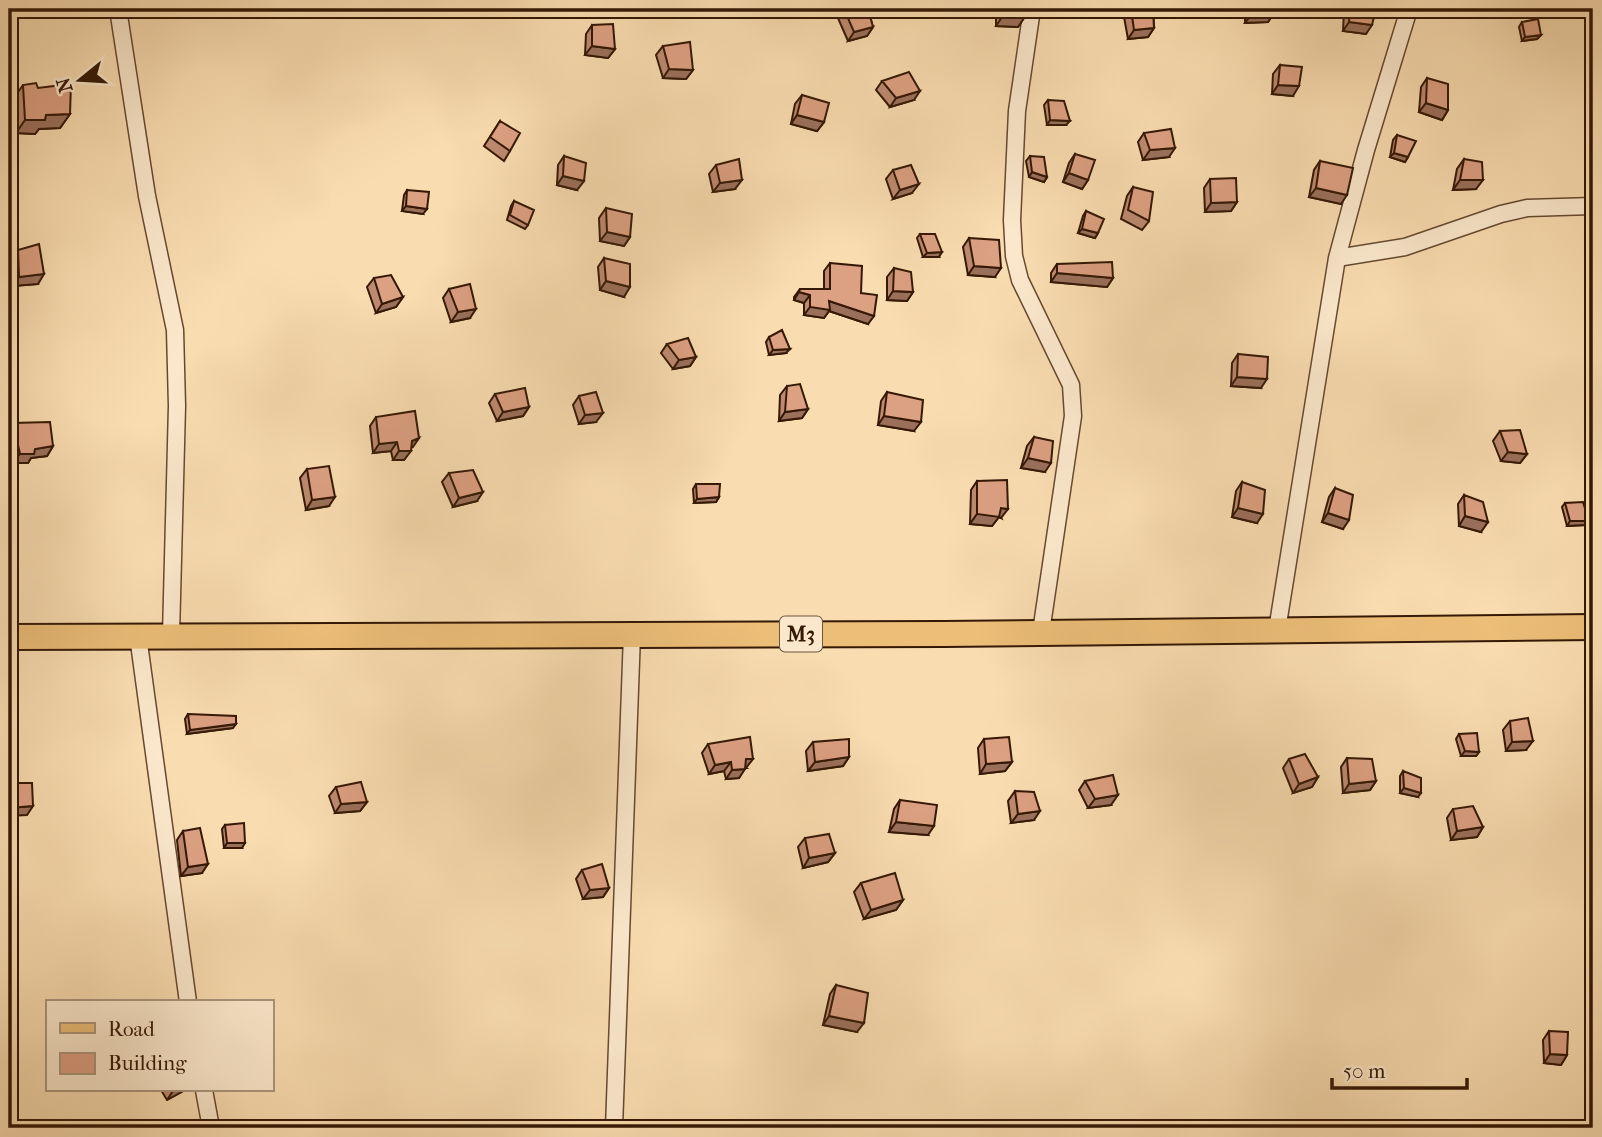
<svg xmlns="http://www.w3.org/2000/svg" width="1602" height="1137" viewBox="0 0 1602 1137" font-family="'IM FELL French Canon',serif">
<rect width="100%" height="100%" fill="#f9dcb0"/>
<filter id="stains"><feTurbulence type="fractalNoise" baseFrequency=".00286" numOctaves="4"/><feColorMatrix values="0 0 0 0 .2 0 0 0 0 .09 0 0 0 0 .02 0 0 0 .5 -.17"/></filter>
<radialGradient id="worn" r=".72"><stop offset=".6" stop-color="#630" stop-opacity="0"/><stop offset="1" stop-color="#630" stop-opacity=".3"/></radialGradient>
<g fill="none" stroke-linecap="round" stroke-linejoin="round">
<!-- street casing -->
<g stroke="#664930" stroke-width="19">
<path id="street" d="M118,9L147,196L175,330L177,406L171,635
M1032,9L1017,111L1012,220L1014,256L1020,280L1071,385L1073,416L1041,632
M1337,258L1405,247L1501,214L1527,208L1593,206
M1277,630L1337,258L1366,150L1409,9
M138,636L188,1002
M204,1090L211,1128
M614,1128L632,634"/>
</g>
<!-- primary casing -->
<g stroke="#351805" stroke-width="28">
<path id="primary" d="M9,637L943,634L1593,627"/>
</g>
<!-- street -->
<use href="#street" stroke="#fbe8cc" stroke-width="16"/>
<!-- primary -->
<use href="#primary" stroke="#ecbe78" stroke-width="24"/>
</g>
<!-- wall -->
<path fill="#bd8a70" stroke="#351805" stroke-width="2" d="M834,9H868L873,27L867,36L848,41Z
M996,9H1025L1024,18L1018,27L996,26Z
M1130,9H1153L1154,28L1148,37L1128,39L1124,17Z
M1245,9H1274V13L1268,22L1245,23Z
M1346,9H1376L1366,34L1343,31L1344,11Z
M1522,22L1541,35L1537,39L1522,41L1519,27Z
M592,25L615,49L608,58L585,55L586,34Z
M663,46L693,70L686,79L663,78L656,55Z
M1280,65L1293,96L1272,94L1273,74Z
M1427,78L1448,110L1442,120L1419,112L1421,87Z
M882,81L914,100L890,107L876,90Z
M23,85L38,88L70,114L60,128L39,129L35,134L16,133L13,99Z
M802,95L824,122L817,131L791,124L795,104Z
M1048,100L1066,125H1047L1044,105Z
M500,121L510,151L504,161L484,146Z
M1144,133L1169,157L1143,160L1138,142Z
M1397,135L1408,157L1405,162L1390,157L1393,140Z
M1075,154L1088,180L1082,189L1063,182L1069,163Z
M564,156L577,190L557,185L558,165Z
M1030,156L1047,177L1044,182L1029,177L1026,161Z
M1464,159L1476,189L1453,190L1457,169Z
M1320,161L1341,204L1309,197L1314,170Z
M716,165L735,189L713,192L709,174Z
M893,170L912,193L893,199L886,179Z
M1210,179L1237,202L1231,211L1205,212L1204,188Z
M1133,187L1149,221L1142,230L1121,219L1127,196Z
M407,190L423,214L402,211L404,195Z
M514,201L528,225L525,229L507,220L511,206Z
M606,208L630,237L624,246L600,241L599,218Z
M1086,211L1098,233L1095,238L1078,233L1083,216Z
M920,234L939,257H923L917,238Z
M969,238L995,277L968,275L963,247Z
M18,250L38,284L13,286L12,259Z
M604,258L624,297L600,290L598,267Z
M830,263L861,293L868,324L829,311L824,318L804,315V303L794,300V297L800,289H824V271Z
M1057,264L1113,278L1107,287L1051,282V273Z
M894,268L913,292L907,301L887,300V277Z
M374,278L403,297L396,307L376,313L367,287Z
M449,289L470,318L451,322L443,298Z
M769,337L786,353L769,355L766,342Z
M667,344L696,357L690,366L673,369L661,353Z
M1238,354L1261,388L1231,386L1232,363Z
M787,386L808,409L802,418L779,421L780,395Z
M887,392L914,431L878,425L881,401Z
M495,394L529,407L523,416L497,421L489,403Z
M579,396L596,422L579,424L573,405Z
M376,417L419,438L411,448L404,460H393L391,451L373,453L370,426Z
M13,423L53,446L47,456L31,458L28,463H13L9,442V429Z
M1500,431L1527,454L1520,463L1501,461L1493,441Z
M1034,437L1045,472L1021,468L1027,446Z
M307,469L329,506L306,510L300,478Z
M449,473L477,501L453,507L442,482Z
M977,481L1001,518L999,517L992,526L970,524L971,490Z
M1242,482L1257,523L1232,517L1236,491Z
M696,484L719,497L716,502L694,503L693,489Z
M1335,488L1343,529L1322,522L1329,497Z
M1464,495L1481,532L1459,526L1458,504Z
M1565,503L1585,525L1567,526L1562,507Z
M188,714L233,728L187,734L185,719Z
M1510,721L1526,750L1506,751L1503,730Z
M1459,734L1479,752L1476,756H1461L1456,739Z
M984,739L1012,762L1005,771L980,774L978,748Z
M813,742L849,757L843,766L808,771L806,751Z
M708,744L746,768H745L739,778L726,779L724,771L709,774L702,753Z
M1347,758L1376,781L1370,790L1343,793L1341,767Z
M1289,759L1318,777L1312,787L1293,793L1283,768Z
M1403,771L1418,797L1400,793V776Z
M1085,781L1111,805L1088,808L1079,790Z
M336,787L367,802L360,811L335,813L329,796Z
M1015,791L1034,820L1011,823L1008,801Z
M900,800L928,835L889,832L894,809Z
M1453,809L1483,827L1477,837L1451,840L1447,818Z
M225,825L242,848H224L222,829Z
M183,831L202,873L181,876L177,840Z
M805,838L835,853L828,862L803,868L798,847Z
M582,870L609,888L603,897L583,899L576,879Z
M861,883L903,900L896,910L864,919L854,892Z
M836,985L857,1032L823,1025L830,994Z
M1549,1031L1567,1055L1561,1065L1544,1063L1543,1040Z
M161,1090H185L167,1100Z"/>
<!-- shaded-wall -->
<path fill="#9a705b" stroke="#351805" stroke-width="2" d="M1274,13L1268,22L1245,23L1252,14Z
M1002,17L1024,18L1018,27L996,26Z
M1349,22L1372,25L1366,34L1343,31Z
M873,27L867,36L848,41L854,32Z
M1154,28L1148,37L1128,39L1134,30Z
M1541,35L1537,39L1522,41L1525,37Z
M592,46L615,49L608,58L585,55Z
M669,69L693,70L686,79L663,78Z
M1278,85L1299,86L1293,96L1272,94Z
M920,91L914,100L890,107L896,98Z
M1426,103L1448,110L1442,120L1419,112Z
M70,114L60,128L39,129L35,134L16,133L25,120L46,115Z
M797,115L824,122L817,131L791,124Z
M1050,120L1070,121L1066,125H1047Z
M1175,148L1169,157L1143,160L1150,150Z
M1394,153L1408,157L1405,162L1390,157Z
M1032,172L1047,177L1044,182L1029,177Z
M1069,173L1088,180L1082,189L1063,182Z
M563,176L584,181L577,190L557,185Z
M742,180L735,189L713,192L720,183Z
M1460,180H1483L1476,189L1453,190Z
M919,184L912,193L893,199L900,190Z
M1316,188L1347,195L1341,204L1309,197Z
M1237,202L1231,211L1205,212L1211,203Z
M406,206L427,209L423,214L402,211Z
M1082,229L1098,233L1095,238L1078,233Z
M607,232L630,237L624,246L600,241Z
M942,252L939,257H923L927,253Z
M974,266L1001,268L995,277L968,275Z
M1057,273L1113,278L1107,287L1051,282Z
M44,274L38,284L13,286L19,277Z
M606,281L630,287L624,297L600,290Z
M893,291L913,292L907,301L887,300Z
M799,292L810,295L804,303L794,300Z
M403,297L396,307L376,313L382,304Z
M829,301L874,316L868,324L829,311L824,318L804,315L810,307Z
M476,309L470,318L451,322L458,312Z
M790,349L786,353L769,355L773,350Z
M696,357L690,366L673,369L679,360Z
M1237,377L1267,379L1261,388L1231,386Z
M529,407L523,416L497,421L503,412Z
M808,409L802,418L779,421L785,412Z
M603,413L596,422L579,424L585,415Z
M884,416L921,422L914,431L878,425Z
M419,438L413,447L406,450L412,441Z
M397,442L391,451L373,453L379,444Z
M53,446L47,456L31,458L28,463H13L20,454L35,449Z
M399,451H411L404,460H393Z
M1508,452L1527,454L1520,463L1501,461Z
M1028,458L1051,463L1045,472L1021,468Z
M483,492L477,501L453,507L459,498Z
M335,497L329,506L306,510L312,500Z
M719,497L716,502L694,503L697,499Z
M1001,508L1008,509L1001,518L999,517L992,526L970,524L977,514Z
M1238,508L1263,514L1257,523L1232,517Z
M1328,513L1349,520L1343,529L1322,522Z
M1465,516L1488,522L1481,532L1459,526Z
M1570,521H1589L1585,525L1567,526Z
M236,724L233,728L187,734L190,730Z
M1533,741L1526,750L1506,751L1512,742Z
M1465,751L1479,752L1476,756H1461Z
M849,757L843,766L808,771L815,762Z
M746,759H753L746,768H740Z
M731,762L724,771L709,774L715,765Z
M1012,762L1005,771L980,774L986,764Z
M745,769L739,778L726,779L732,770Z
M1318,777L1312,787L1293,793L1299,784Z
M1376,781L1370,790L1343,793L1349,784Z
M1404,788L1421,793L1418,797L1400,793Z
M1118,795L1111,805L1088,808L1095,799Z
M367,802L360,811L335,813L341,804Z
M33,806L27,815L9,816V808Z
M1040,811L1034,820L1011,823L1018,814Z
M896,822L934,826L928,835L889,832Z
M1483,827L1477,837L1451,840L1457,831Z
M227,843H245L242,848H224Z
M835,853L828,862L803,868L809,858Z
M208,864L202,873L181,876L188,867Z
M609,888L603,897L583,899L590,890Z
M903,900L896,910L864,919L871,910Z
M829,1016L864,1023L857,1032L823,1025Z
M1550,1054L1567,1055L1561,1065L1544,1063Z
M175,1090H185L167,1100L173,1091Z"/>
<!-- building -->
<path fill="#dca082" stroke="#351805" stroke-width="2" d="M844,9H868L873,27L854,32Z
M1002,9H1025L1024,18L1002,17Z
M1131,9H1153L1154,28L1134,30Z
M1252,9H1274V13L1252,14Z
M1350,9H1376L1372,25L1349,22Z
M1538,19L1541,35L1525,37L1522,22Z
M613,24L615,49L592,46V25Z
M690,42L693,70L669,69L663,46Z
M1280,65L1302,67L1299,86L1278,85Z
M9,69L13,79L9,80Z
M909,72L920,91L896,98L882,81Z
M1427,78L1448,84V110L1426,103Z
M36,83L38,88L71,84L70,114L46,115L45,120H25L23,85Z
M802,95L829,103L824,122L797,115Z
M1048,100L1064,101L1070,121L1050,120Z
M500,121L520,133L510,151L490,137Z
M1171,129L1175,148L1150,150L1144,133Z
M1397,135L1416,141L1408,157L1394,153Z
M1075,154L1095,160L1088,180L1069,173Z
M564,156L586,163L584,181L563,176Z
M1030,156L1044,157L1047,177L1032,172Z
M739,159L742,180L720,183L716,165Z
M1464,159L1482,162L1483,180H1460Z
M1320,161L1353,168L1347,195L1316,188Z
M911,165L919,184L900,190L893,170Z
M1236,178L1237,202L1211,203L1210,179Z
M1133,187L1153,192L1149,221L1128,210Z
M407,190L429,192L427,209L406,206Z
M514,201L534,210L528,225L510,215Z
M606,208L632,214L630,237L607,232Z
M1086,211L1104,219L1098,233L1082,229Z
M920,234H935L942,252L927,253Z
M969,238L999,240L1001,268L974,266Z
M39,244L44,274L19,277L18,250Z
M604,258L630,264V287L606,281Z
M1112,262L1113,278L1057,273V264Z
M830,263L862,266L861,293L877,295L874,316L829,301L830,310L810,307V295L799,292L800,289H830Z
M894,268L911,272L913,292L893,291Z
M391,275L403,297L382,304L374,278Z
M470,284L476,309L458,312L449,289Z
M782,330L790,349L773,350L769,337Z
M688,338L696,357L679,360L667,344Z
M1238,354L1268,357L1267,379L1237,377Z
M800,384L808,409L785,412L787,386Z
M525,388L529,407L503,412L495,394Z
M596,392L603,413L585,415L579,396Z
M887,392L923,400L921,422L884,416Z
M415,411L419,438L412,441L411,451H399L397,442L379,444L376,417Z
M50,422L53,446L35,449L34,454H20L13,423Z
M1520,430L1527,454L1508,452L1500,431Z
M1034,437L1053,441L1051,463L1028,458Z
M329,466L335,497L312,500L307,469Z
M473,470L483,492L459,498L449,473Z
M1007,480L1008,509L1001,508L999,517L977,514V481Z
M1242,482L1265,490L1263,514L1238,508Z
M696,484H720L719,497L697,499Z
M1335,488L1353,495L1349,520L1328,513Z
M1464,495L1483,502L1488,522L1465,516Z
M1583,502L1589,521H1570L1565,503Z
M188,714L236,716V724L190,730Z
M1528,718L1533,741L1512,742L1510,721Z
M1477,733L1479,752L1465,751L1459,734Z
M750,737L753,759H746L745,769L732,770L731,762L715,765L708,744Z
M1009,737L1012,762L986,764L984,739Z
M849,739V757L815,762L813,742Z
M1305,754L1318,777L1299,784L1289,759Z
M1347,758L1372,759L1376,781L1349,784Z
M1403,771L1421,778V793L1404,788Z
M1113,775L1118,795L1095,799L1085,781Z
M361,782L367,802L341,804L336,787Z
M9,783H32L33,806L9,808Z
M1015,791L1034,792L1040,811L1018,814Z
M900,800L937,805L934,826L896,822Z
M1473,806L1483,827L1457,831L1453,809Z
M244,823L245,843H227L225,825Z
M200,828L208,864L188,867L183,831Z
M829,834L835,853L809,858L805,838Z
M602,864L609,888L590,890L582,870Z
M895,873L903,900L871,910L861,883Z
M836,985L868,993L864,1023L829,1016Z
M1549,1031L1568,1032L1567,1055L1550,1054Z"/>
<g text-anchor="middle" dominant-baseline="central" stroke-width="5" stroke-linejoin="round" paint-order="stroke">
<!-- shield labels -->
<rect fill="#fbe8cc" stroke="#705641" stroke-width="2" x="780" y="616.5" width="42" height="35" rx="5"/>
<g font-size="21" font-weight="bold" fill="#351805">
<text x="801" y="634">M3</text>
</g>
</g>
<!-- margin -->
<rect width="1602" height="1137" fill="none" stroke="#f9dcb0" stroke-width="35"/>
<rect x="10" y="10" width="1581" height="1116" fill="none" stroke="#351805" stroke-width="3.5"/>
<rect x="18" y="18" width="1567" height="1102" fill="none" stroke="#351805" stroke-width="2"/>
<!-- legend -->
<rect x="46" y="1000" width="228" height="91" fill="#fbe8cc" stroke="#ac957c" stroke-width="2"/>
<rect x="60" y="1023" width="35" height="10" fill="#ecbe78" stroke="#ac957c" stroke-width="2"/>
<text x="108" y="1036" font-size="21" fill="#351805">Road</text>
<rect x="60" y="1053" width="35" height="21" fill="#dca082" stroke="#ac957c" stroke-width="2"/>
<text x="108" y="1070" font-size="21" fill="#351805">Building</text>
<!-- north arrow -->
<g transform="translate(80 80) rotate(252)" stroke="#fbe8cc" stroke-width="5" paint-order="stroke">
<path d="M0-5L12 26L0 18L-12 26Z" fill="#351805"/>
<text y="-10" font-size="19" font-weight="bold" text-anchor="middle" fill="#351805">N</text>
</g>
<!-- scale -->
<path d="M1332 1078v10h135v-10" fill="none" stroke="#351805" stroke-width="3.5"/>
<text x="1343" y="1078" font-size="21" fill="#351805" stroke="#fbe8cc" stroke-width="5" paint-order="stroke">50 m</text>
<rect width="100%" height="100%" filter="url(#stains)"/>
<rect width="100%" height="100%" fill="url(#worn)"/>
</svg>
